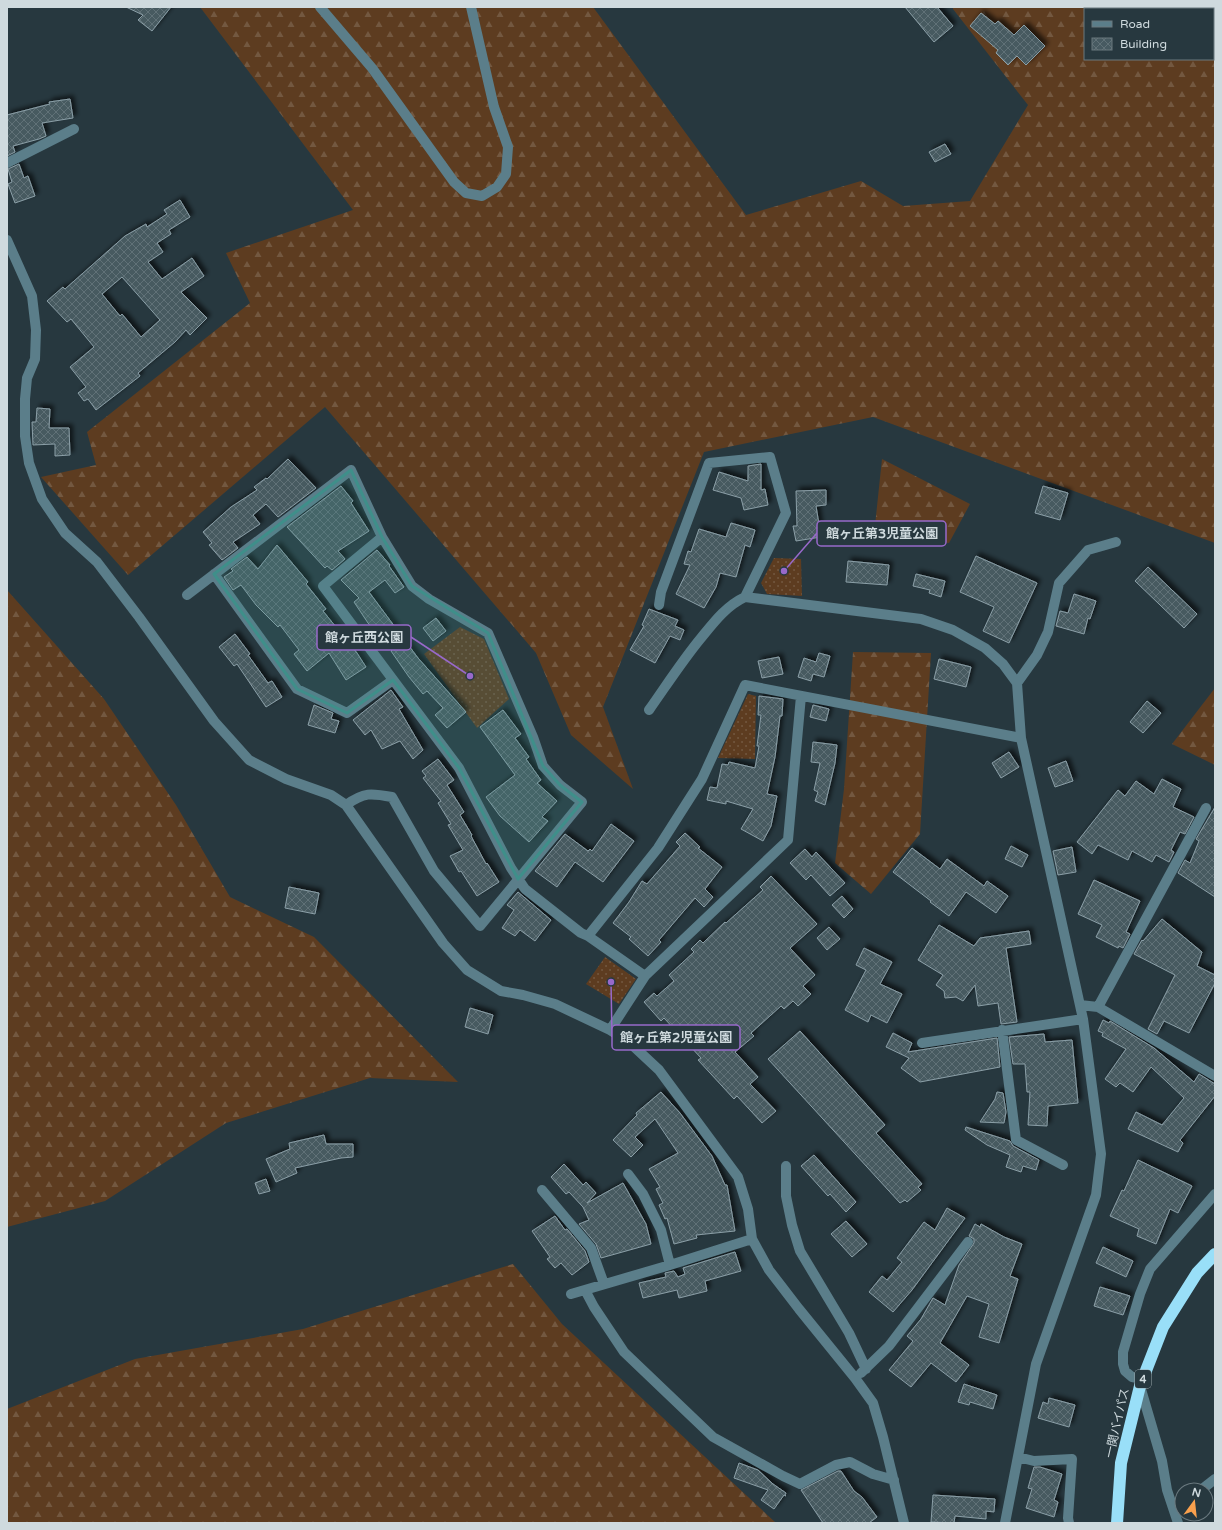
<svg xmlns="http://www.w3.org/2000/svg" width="1222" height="1530" viewBox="0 0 1222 1530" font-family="'Varela Round','Noto Sans JP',sans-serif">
<defs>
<pattern id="grass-dots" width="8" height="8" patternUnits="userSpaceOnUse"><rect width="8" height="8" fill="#5d3c20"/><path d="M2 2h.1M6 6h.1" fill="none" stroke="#735840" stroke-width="1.8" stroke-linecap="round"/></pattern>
<pattern id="forest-firs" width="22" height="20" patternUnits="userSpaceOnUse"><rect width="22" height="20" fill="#5d3c20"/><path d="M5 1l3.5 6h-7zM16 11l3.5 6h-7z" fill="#735840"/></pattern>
<pattern id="building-cross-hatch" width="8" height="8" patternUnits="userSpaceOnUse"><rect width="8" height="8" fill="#475a61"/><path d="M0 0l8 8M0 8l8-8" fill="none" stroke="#607177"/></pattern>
<filter id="shadow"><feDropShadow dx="3.5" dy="-3.5" stdDeviation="2" flood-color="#0009"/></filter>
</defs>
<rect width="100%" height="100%" fill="#27383f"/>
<!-- grass -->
<path fill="url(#grass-dots)" d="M774,558L801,559L802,596L767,594L761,583Z
M460,627L484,639L509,699L477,728L424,654Z
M748,694L756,696L755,759L718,758Z
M605,957L636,979L619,1004L586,984Z"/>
<!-- forest -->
<path fill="url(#forest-firs)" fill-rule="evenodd" d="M200,7H593L746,215L861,181L903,206L970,201L1028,105L953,9V7H1215V543L873,417L704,452L603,707L633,789L571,735L536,653L325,407L128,575L41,477L96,465L87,432L250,303L226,253L353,210ZM1085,9H1213V59H1085Z
M882,459L970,504L949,543L874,535Z
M7,590L104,699L176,805L230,897L314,937L458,1082L370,1078L226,1123L105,1201L7,1227Z
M853,652L931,653L920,834L871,894L835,863L844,789Z
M1215,688V765L1172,744Z
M513,1264L562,1324L776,1523H7V1409L135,1359L303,1329Z"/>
<!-- building -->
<path fill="url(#building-cross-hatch)" stroke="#8b9fa7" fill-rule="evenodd" filter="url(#shadow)" d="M126,7H171L152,31L138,20L143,15Z
M905,7H937L953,26L934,42Z
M981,13L995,24L998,21L1014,35L1024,25L1045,46L1026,65L1017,56L1008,65L996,53L998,50L970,26Z
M70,99L73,118L42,123L46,136L39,139L13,146L15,152L7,156V115L50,104L49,102Z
M945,144L951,154L935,162L929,152Z
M19,164L24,178L28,176L35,196L15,203L8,184L12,182L8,169Z
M180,200L190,217L169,230L171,234L157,243L163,252L148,262L162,279L192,258L204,276L181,292L207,318L190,335L186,330L175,342L138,373L140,376L96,410L88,399L84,401L78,393L86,387L70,367L94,347L71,319L67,322L47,301L63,287L65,289L125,236L146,224L147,227L167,214L164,210ZM122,277L160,320L141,337L122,314L120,316L102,294Z
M37,408L50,409L49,428H69L70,455L55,456V444L33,445L32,422H36Z
M288,459L316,488L278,517L266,504L253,515L260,524L233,542L238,548L222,560L209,545L212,543L203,532L231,507L257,490L254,487L266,478L267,479Z
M761,464V490L765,489L768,505L744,510L741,498L713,490L719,472L748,481V466Z
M341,486L353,501L351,503L369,531L338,551L345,559L332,570L327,566L325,568L287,527Z
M1043,486L1068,493L1060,520L1035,513Z
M826,490V505L816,506L821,537L796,541L793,526H797L796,491Z
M731,523L755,530L750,547L745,545L736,577L720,573L716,587L704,608L676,594L690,565L684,564L688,551L691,552L699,529L726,537Z
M277,545L308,582L306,584L326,609L323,611L357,653L366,667L346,680L329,653L307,671L294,654L299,650L280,625L278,627L256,605L241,585L233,590L224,577L233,571L231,569L247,557L258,569Z
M377,550L390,565L389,566L404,587L395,593L385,580L369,592L418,658L466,712L447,728L435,715L443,708L427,691L423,694L409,677L391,651L392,650L368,623L354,602L359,598L341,580Z
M976,556L1037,583L1009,643L983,631L994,607L960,592Z
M848,561L889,565L887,585L846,582Z
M1148,567L1197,614L1184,628L1135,581Z
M916,574L945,581L941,597L929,593L930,590L913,586Z
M1074,594L1096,601L1090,619L1088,618L1084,634L1056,626L1060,611L1068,613Z
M649,609L678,620L675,626L684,630L680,640L670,636L655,663L630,650L644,626L642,625Z
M436,618L446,631L433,641L423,628Z
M235,634L250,654L248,655L268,683L272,681L282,697L266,707L237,664L234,666L219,647Z
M819,653L830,656L824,677L813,674L811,681L798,677L804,658L816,662Z
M779,657L783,674L762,678L758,661Z
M939,659L971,667L966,687L934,679Z
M391,690L403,707L399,709L423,750L413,759L400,741L382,749L371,730L365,735L353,720Z
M759,696L783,699L782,716H780L775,757L767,794L777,796L771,826L763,841L741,829L753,809L726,801V804L707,800L710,787L717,788L722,764L728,765L729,762L755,768L759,746H757L761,715H758Z
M1147,701L1161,713L1143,733L1130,722Z
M314,705L333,713L331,719L339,721L335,733L308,725Z
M813,705L829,709L826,721L810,717Z
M503,710L521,734L515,738L529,757L526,759L541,780L537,783L557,801L542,817L548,821L529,842L500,816L486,797L515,775L480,727Z
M813,742L837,745L835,763L825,805L815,801L818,792L814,790L820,763L811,762Z
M1009,752L1019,767L1001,778L992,763Z
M438,759L454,780L447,785L464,812L460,815L472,835L471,836L486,864L487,863L499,882L477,896L461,871L459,872L450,856L463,850L448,825L451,824L438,803L441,801L423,778L426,776L422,771Z
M1066,761L1073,781L1055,787L1048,768Z
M1162,779L1181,789L1173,807L1194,817L1185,834L1180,832L1171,850L1174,852L1169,862L1156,855L1152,862L1132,851L1128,860L1098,845L1092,854L1077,842L1118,790L1125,796L1136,781L1154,794Z
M1215,807V897L1178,873L1185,860L1190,863L1199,841L1196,839Z
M611,824L634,841L603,882L575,862L557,887L535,871L565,834L588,851L590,849L592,851Z
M685,833L700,847L698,848L722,867L705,889L713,897L704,907L695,898L659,940L661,942L648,956L629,939L631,937L613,923L629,902L642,881L647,884L680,846L676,842Z
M1011,846L1028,855L1022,867L1005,859Z
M1072,847L1076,872L1058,875L1053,851Z
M912,848L940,869L947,859L984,886L987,881L1008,896L996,913L966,892L949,916L930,902L931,901L893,872Z
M805,849L812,857L816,852L845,883L830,896L811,875L806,880L790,863Z
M771,876L817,924L790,948L815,975L803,986L811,994L798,1006L793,1001L784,1009L781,1006L751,1033L754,1036L735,1052L758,1077L750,1084L776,1111L762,1123L737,1096L734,1099L698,1060L701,1058L664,1018L661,1021L644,1002L654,993L657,996L674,981L669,975L694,952L691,949L700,940L703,943L725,922L726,923L763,890L760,887Z
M1094,880L1140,901L1126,932L1130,934L1123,948L1119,946L1118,948L1096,937L1102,925L1078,914Z
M289,887L319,893L315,914L285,908Z
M518,892L551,920L535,941L520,930L515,936L502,928L514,910L507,905Z
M842,896L853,909L844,918L832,905Z
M1162,919L1202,952L1197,966L1215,975V983L1189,1033L1164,1021L1157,1034L1148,1029L1175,975L1134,954L1142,940L1143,941Z
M939,925L974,946L980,938L1029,931L1031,944L1006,948L1017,1022L1001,1024L998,1003L978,1006L975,985L963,1001L956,997L945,998L944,991L936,985L943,975L918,960Z
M829,927L840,939L827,950L817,938Z
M864,948L892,962L880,984L902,994L887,1023L871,1015L868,1022L845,1010L866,970L856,965Z
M470,1008L493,1015L488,1034L465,1027Z
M1103,1020L1109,1023L1110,1021L1154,1048L1194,1082L1199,1074L1215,1084V1096L1180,1140L1183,1143L1178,1152L1128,1129L1136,1112L1162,1125L1184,1098L1151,1067L1133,1092L1120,1083L1116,1087L1105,1079L1126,1049L1102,1036L1103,1033L1098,1031Z
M800,1031L885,1125L876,1133L922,1184L918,1187L921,1190L907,1202L905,1200L900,1203L768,1059Z
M893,1033L912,1043L908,1052L997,1038L1000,1067L920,1082L901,1068L909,1058L886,1047Z
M1044,1034L1045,1042L1072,1040L1078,1103L1048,1106L1047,1126L1028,1125L1030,1092H1027L1025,1064H1013L1009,1037Z
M661,1092L680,1113L712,1156L725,1185H727L735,1231L696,1235L697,1238L674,1244L667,1218L665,1219L659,1205L663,1203L656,1189L660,1187L649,1169L678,1153L655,1119L635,1137L643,1145L631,1157L613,1140L637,1115L636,1113Z
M997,1092L1003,1093L1006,1112L1004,1123L980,1122L995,1099Z
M966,1127L1010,1141L1013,1146L1039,1160L1036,1170L1023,1166L1021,1172L1006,1167L1010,1155L987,1145L965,1130Z
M324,1135L326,1144H353V1157L341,1158L295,1168L297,1173L276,1182L266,1159L290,1149L289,1143Z
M814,1155L856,1202L846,1212L830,1194L828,1196L801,1166Z
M1138,1160L1192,1186L1178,1213L1170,1209L1156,1244L1137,1236L1139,1229L1110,1216L1122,1190L1124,1191Z
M564,1164L583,1185L586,1182L596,1193L587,1203L623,1183L646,1224L651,1244L601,1258L596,1244L579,1224L589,1220L583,1207L569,1192L566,1194L551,1177Z
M266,1179L270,1191L259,1194L255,1183Z
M947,1208L965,1218L912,1290L893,1312L869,1292L882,1276L887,1280L902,1262L897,1258L924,1222L935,1230Z
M555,1216L565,1230L567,1229L585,1251L589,1262L572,1275L561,1263L555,1268L547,1259L550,1257L532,1231Z
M846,1221L867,1244L852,1257L831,1234Z
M975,1224L980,1227L981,1224L1004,1237L1022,1244L1010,1276L1018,1279L999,1343L979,1337L989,1304L967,1296L940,1343L969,1365L956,1382L931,1363L911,1387L889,1370L913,1341L907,1336L921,1319L933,1298L945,1305L959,1265L974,1243V1239L969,1236Z
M1103,1247L1133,1261L1126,1277L1096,1263Z
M735,1252L741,1271L705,1281L707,1291L679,1298L677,1290L643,1298L639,1283L666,1277L665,1273L674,1271L678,1277L685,1274L683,1268Z
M1100,1287L1130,1296L1123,1315L1094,1306Z
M964,1384L997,1395L993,1409L970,1402L969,1405L958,1402Z
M1049,1398L1075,1405L1069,1427L1038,1418L1043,1402L1048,1404Z
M739,1463L758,1470L773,1484L786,1493L785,1495L786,1496L784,1495L774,1509L761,1500L768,1490L734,1478Z
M1034,1467H1040L1062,1474L1054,1500L1058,1502L1054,1517L1026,1508L1032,1489L1028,1488Z
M838,1471H841L854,1491L862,1497L877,1517L869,1523H823L801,1490Z
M933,1495L995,1499L994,1512L986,1511V1519L955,1516L954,1523L931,1522Z"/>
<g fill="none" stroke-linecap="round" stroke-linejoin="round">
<!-- minor -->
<path stroke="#5b7e8a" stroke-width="10" d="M320,7L372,68L454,182L466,193L482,196L497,187L506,174L508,147L494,107L471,7
M7,163L74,129
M7,240L32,296L36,330L35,359L27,378L25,399V436L29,463L42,499L65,533L97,562L139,617L214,721L249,760L286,779L331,795L346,805L443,943L467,970L501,991L523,995L555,1004L610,1030L629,1042L659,1070L738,1177L748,1209L752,1239L769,1270L799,1309L855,1378L873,1403L883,1437L904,1523
M382,537L323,586L459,768L511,868L525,889L581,933L588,936L645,976
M214,574L297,689L347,713L393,680
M187,595L351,470L382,537L412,586L429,599L488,633L533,737L543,766L560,785L582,802L480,926L434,871L392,797C371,793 364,792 346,805
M659,605L661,592L709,463L770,457L786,513L745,597
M1017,683L1037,655L1048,632L1059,583L1088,550L1116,542
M649,710C666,686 682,661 701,638C714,622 726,606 745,597L921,619L953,630L985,648L1003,664L1017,683L1021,738L1083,1019L1101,1154L1096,1195L1036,1364L1005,1523
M588,936L658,848L702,779L745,685L1021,738
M1080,1005L1098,1007L1215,1076
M1098,1007L1206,808
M610,1030L645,976L788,840L801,696
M1002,1030L1016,1140L1063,1165
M922,1043L1083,1019
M786,1166V1196L792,1225L800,1251L849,1333L866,1369
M628,1174L643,1194L661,1230L670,1265
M542,1190L591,1248L604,1284
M585,1290L594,1307L624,1352L713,1437L783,1476L800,1484L836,1465L850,1462L873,1474L894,1480
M571,1294L670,1265L752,1239
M861,1373L889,1346L968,1242
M1143,1379L1132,1377L1125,1371L1123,1364V1352L1140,1294L1150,1269L1215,1194
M1140,1386L1162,1461L1167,1490L1178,1523
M1018,1457L1034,1461L1072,1459L1068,1518L1069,1523
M1201,1490L1215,1479"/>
<!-- highway -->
<path stroke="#99dff8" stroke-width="12" d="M1117,1523L1121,1463L1140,1386L1163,1327L1197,1273L1215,1254"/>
</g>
<!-- marked area -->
<path fill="#3f8f8a" fill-opacity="0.2" stroke="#3f8f8a" stroke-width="3" stroke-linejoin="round" d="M351,470L382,537L412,586L488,633L543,766L560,785L582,802L518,879L459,768L393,680L347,713L297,689L214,574Z"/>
<g text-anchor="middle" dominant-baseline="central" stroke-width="3" stroke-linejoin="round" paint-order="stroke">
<!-- shield labels -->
<rect fill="#27383f" stroke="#9da9ae" stroke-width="1" x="1135" y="1370" width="16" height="18" rx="3"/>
<g font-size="11" font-weight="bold" fill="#cfdade">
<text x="1143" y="1379">4</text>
</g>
<!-- street labels -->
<g font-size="12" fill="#cfdade" stroke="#27383f">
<text transform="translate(1117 1423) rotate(-77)">一関バイパス</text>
</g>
</g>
<!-- callouts -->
<path fill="none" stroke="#9869ca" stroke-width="1.5" d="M784 571L817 533M470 676L411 637M611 982L612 1037"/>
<g fill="#9869ca" stroke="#27383f" stroke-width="1.5">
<circle cx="784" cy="571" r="4"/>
<circle cx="470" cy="676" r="4"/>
<circle cx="611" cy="982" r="4"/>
</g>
<g fill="#27383f" stroke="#9869ca" stroke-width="1.5">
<rect x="817" y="521" width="129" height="25" rx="4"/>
<rect x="317" y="625" width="94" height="25" rx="4"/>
<rect x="612" y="1025" width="128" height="25" rx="4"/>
</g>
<g font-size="13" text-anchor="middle" font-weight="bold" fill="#cfdade">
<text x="882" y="538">館ヶ丘第3児童公園</text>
<text x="364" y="642">館ヶ丘西公園</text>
<text x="676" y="1042">館ヶ丘第2児童公園</text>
</g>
<!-- border -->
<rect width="1222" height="1530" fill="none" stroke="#cfdade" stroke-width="16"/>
<!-- legend -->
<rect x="1084" y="8" width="130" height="52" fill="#27383f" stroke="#6a797f"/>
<rect x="1092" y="21" width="20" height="6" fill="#5b7e8a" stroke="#6a797f"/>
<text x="1120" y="28" font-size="12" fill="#cfdade">Road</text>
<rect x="1092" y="38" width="20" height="12" fill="url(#building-cross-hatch)" stroke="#6a797f"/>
<text x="1120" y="48" font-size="12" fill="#cfdade">Building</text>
<!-- north arrow -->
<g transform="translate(1194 1502) rotate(15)"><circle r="19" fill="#27383f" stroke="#6a797f"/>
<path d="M0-3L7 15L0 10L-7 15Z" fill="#f9a04d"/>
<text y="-6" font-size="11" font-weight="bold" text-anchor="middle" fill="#cfdade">N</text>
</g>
</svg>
